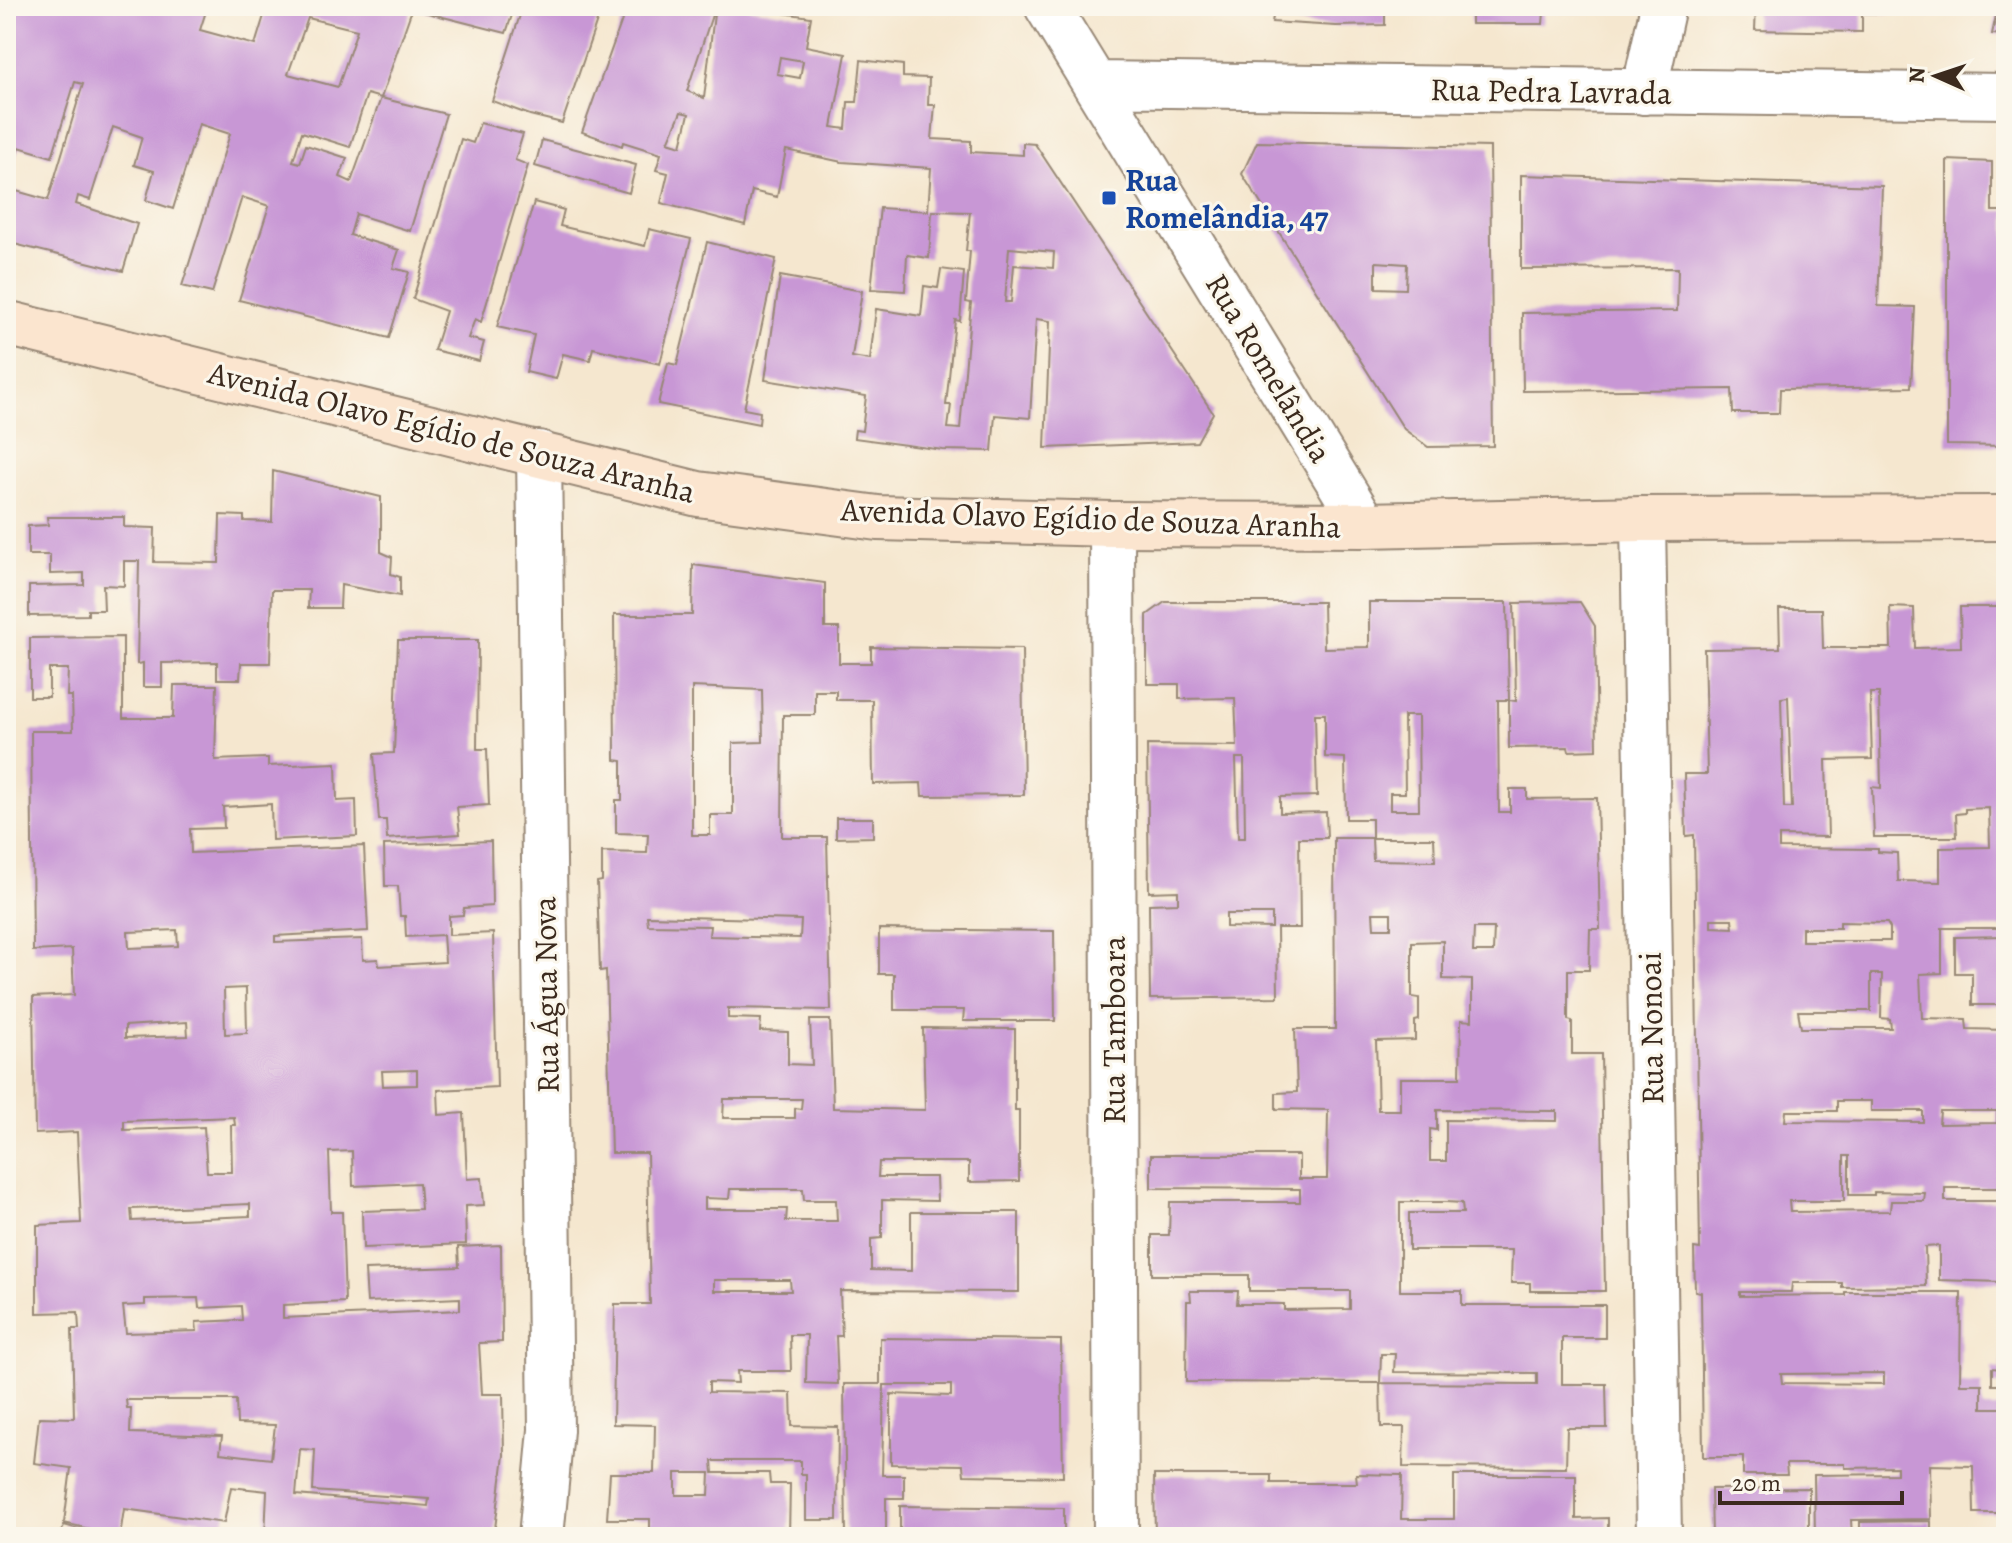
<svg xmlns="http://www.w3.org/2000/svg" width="2012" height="1543" viewBox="0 0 2012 1543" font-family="Alegreya,serif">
<rect width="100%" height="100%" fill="#fbf7ec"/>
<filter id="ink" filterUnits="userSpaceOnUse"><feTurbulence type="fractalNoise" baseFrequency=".0125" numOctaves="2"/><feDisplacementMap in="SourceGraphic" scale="16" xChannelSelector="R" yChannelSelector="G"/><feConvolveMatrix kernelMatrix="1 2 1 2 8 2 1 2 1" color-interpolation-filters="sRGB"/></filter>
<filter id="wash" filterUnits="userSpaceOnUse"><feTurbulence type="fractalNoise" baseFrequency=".006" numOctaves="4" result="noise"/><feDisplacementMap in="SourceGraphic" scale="32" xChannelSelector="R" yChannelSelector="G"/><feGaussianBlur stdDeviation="1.8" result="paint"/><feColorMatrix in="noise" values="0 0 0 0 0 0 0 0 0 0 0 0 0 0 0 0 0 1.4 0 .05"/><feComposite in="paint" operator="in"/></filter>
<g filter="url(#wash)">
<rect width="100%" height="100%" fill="#f5e7cf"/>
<g id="blocks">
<!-- building -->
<path fill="#c897d5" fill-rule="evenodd" d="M6,6H158L170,10L171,6H203L207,8L200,30L255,45L267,6H406L412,9L381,98L367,94L350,147L302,132L293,161L300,163L306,145L347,158L340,177L351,182L381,98L446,114L410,231L356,214L350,235L399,250L393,268L409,272L389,338L239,300L269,206L242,197L212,293L182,286L230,134L199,124L173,209L146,200L154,171L134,165L142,137L113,127L90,200L78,196L76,204L137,224L123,271L6,242V188L48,200L83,84L75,82L52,157L19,147L6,186ZM308,18L357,30L338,87L288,74Z
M413,6H515L506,33L412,9Z
M523,6H602L562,123L530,115L492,101Z
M627,6H734L811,17L806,46L846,54L832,127L846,129L848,102H857L861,60L903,65V77L929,78L928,105H935L932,139L971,141V152L1023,155V143L1035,144L1213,413L1197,442L1045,448L1050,321L1036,319L1030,418L995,415L992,451L943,450L854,438L855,430L862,431L866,396L765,380L780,276L862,291L852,357L870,360L876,309L921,316L924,286L938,288L941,269L964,272L960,321L955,320L946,405H951L948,428L960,429L971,303L966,302L970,251H966L970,212L932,211L929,258L907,255L905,291L871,289L880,208L928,211L931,168L842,162L786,150L777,197L752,191L745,225L661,203L668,173L656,170L661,154L623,142L622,146L582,132ZM715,6L704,98L687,91ZM780,57L803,61L800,78L777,74ZM681,112L689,114L681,146L668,142ZM1009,248L1054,252L1053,268L1014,265L1011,302H1005Z
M1275,6H1385V25L1336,26L1272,22Z
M1471,6H1584V13L1544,12L1543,24H1471Z
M1756,6H1931L1929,14L1862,13V32L1755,30Z
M1998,6H2006V35L1992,34Z
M480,123L523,134L515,160L528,165L481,322L475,319L468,338L484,342L479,361L434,350L446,311L413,299L461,139L473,143Z
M542,140L636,165L629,193L535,166Z
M1257,142L1490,147L1493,446L1428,447L1404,429L1242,174ZM1376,262L1407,264L1406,289L1376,288Z
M1947,160L1992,162V211H2006V446L1947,445Z
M1521,175L1882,186L1878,306L1915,307L1911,387L1780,389L1779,413H1733L1732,389L1523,391L1522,313L1677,311L1678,268L1521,269Z
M534,202L564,210L560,226L645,246L649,229L691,239L660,364L593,348L590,360L563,354L556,379L526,372L534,335L497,327Z
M707,242L776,259L744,409L760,412L759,424L658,404L668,363L677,365Z
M273,471L381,497V552L392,557L391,574L400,577V596L341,585L340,608H308L309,590H272L270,663H241L240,679H217V662L162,663V687H143V663L137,664L139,561H124V586L103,585L104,610H88V615L29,616V586L84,585V573L50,574V555H28V526L48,525L47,517H124V527L155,528L154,562L219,563L220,515L244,516V521L272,522Z
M693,565L825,583V628H839V663H871V647L1022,649L1024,795L922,796L921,783L873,784L872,700H836V691H815V715H783L782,837H827L831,1010L728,1008V1018L761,1019L760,1031L788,1032V1064L812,1065L810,1020H830L833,1108L925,1110L923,1028L1015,1029V1110H1019V1181L969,1182V1162H879L878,1177H936L937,1201L882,1200V1238L871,1239V1270L911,1271V1212H1019V1292L840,1291L842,1336H836L838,1384L806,1383L807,1335H790L791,1371H737L738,1383L709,1382V1392L791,1393L792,1426L838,1427L837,1520H806V1474H801V1461H712L713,1473H769L770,1484H790L789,1537H650V1519H607L610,1473H654L655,1425L613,1424L615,1304H650L647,1153H611L606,970L600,971L597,882L602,881V852L647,853L648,834L616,833V800H622V761L615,760L614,615H692ZM692,687L762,690L763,742L733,743V815H710V835H692ZM647,916L801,920L800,938L709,936L710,926L648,925ZM724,1099H802L801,1109L795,1108V1118H723ZM730,1189H803L804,1200H836L837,1221H786L787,1209H705V1198L729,1199ZM714,1280H790L791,1291H714ZM676,1473H710L709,1495H676Z
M1165,602H1323L1324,648L1369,647V602H1507L1509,700H1498L1499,812H1510V789H1527V799L1597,798L1600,929H1590L1589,970H1568V1020L1572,1021V1054H1601L1605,1291H1530V1283H1511L1512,1250H1409V1213H1463L1462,1203L1446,1202H1400V1291H1462V1305H1605V1338H1562V1384H1606L1607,1428H1567L1566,1468L1403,1467L1404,1427H1381L1380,1383L1537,1384V1373L1394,1372L1395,1354H1381L1380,1383L1186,1382L1187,1301H1191L1190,1291H1238L1237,1304H1284V1310L1350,1309V1291H1249V1275H1152V1235H1169L1170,1202H1300V1189L1151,1188V1155H1299V1179H1327L1328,1110L1276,1109V1093L1297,1092L1295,1029H1335L1334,838H1372L1373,860L1435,861L1434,838H1372V819H1346L1345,758L1325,757V714H1315L1317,796L1280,797V813L1326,812L1327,838H1299L1300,928H1277L1278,997L1150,999L1149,904L1178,903V891L1149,892L1147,745L1237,746L1235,698L1179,699V684H1147V615ZM1404,716H1418L1419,810H1390V793H1405ZM1236,758H1244L1245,838H1238ZM1373,913H1391V928H1374ZM1226,914H1272V928L1226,927ZM1474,928H1494L1493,952H1473ZM1443,941V979L1472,980V1021L1461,1020L1460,1078H1400V1110H1378L1376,1041L1415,1040V1021L1419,1020V998L1412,997V942ZM1437,1110L1557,1111V1121L1446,1120V1161H1430V1129L1437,1130Z
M1580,602L1595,626L1597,750L1569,751L1568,747L1509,748V700L1516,701L1514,603Z
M1890,607L1914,608L1915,648L1961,647L1960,607H2006V928H1942V973L1920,974L1922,1018L1966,1019L1967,1029L2006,1030V1188H1945V1201H2006V1292H2000L2001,1282L1939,1280V1246L1925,1247L1926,1286L1842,1287V1283H1792L1791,1292H1740V1296L1845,1295V1292H1961L1960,1384H1982V1408H2006V1513H1974L1973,1466L1930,1465L1931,1519L1851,1520L1852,1537H1815L1814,1475L1897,1474V1467L1845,1468V1464H1786L1787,1475H1743V1457H1703L1701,1292L1695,1291L1694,1248L1700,1249L1694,835L1686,836L1684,774H1707L1704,649L1780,648L1779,609H1822L1823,648H1891ZM1870,693H1879L1881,788L1872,787L1874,837H1957L1956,814L1965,813V809L1989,808L1990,847L1940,848V882L1898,881L1897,853L1878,852V849L1779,848V836L1828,837L1826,760L1872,759ZM1788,697L1792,808H1784L1781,698ZM1711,919H1732L1733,928L1711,927ZM1840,922L1887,923L1890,928V941H1802V928H1840ZM1871,974H1882L1881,1018L1890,1019L1891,1028H1801L1798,1011H1871ZM1837,1101H1871V1111H1923V1122L1785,1121L1786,1111H1837ZM1940,1111H1997V1123L1939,1124ZM1844,1156H1849V1195H1874V1192L1925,1193L1924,1201H1891L1890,1211L1790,1212L1789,1201H1844ZM1884,1373V1384L1782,1383L1781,1374Z
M123,637V718H173L174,685H217L215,760L268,758V766L336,763L337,801L356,800L357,836L272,840L271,804L223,807L224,828L190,829L191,853L364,846L368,931L275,936V942L362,939L363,960L378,959L379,966L445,962L443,935L406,937L405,916H400L398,886H385L384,845L491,841L492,906L464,908L463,915L449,916V935L493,933L497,1087L438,1090L439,1115L464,1113L467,1179L482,1178L484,1205L465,1206L466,1244L363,1248L362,1211L421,1209L419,1183L353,1186L352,1151L329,1152L331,1212H342L345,1302L283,1305V1318L460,1310V1298L367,1302L365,1270L459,1267L458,1247L501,1245L502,1342L479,1343L482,1394H503L504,1455L494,1537H265L267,1491L231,1487L224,1523L124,1509L120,1536L64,1523L71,1468L34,1463L39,1417L74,1418L72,1329H79L78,1312L37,1313V1225L81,1223L77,1132L35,1134L33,997L74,995L72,949L33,951L31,731H73L72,696H67L68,669H49V697H30V638ZM177,930L178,946L129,948L128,932ZM246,988L247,1033L225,1034L224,989ZM187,1022L188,1036L125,1038V1026ZM417,1070V1085L383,1086L382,1071ZM234,1117L235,1125H231L232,1172H207L204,1127L124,1130V1121ZM250,1204V1216L132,1221L131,1209ZM198,1298L199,1308L241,1306L242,1320L196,1322L197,1331L126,1333L123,1306L145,1305V1299ZM126,1400H236L237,1424L275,1425L271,1459L220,1453L222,1436L130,1433L131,1408H127ZM300,1449L315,1450L313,1491L429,1499L428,1506L296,1495Z
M398,640H478L477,749H487L489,805L457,807L460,834L387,839L386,820H379L374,754L394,753Z
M836,818H873V837L836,838Z
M879,929L1054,931L1055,1021H963L964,1010H894V974H879Z
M2006,936V1005H1972V973H1955V937Z
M2002,1303H2006V1385H1992V1368L2001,1369Z
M880,1338L1061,1340L1063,1477L964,1475L963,1465L891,1464V1394L951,1396V1385H884L882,1475H904V1498H886V1537H846L844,1384H880Z
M1356,1474L1402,1475L1401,1519H1454V1475H1576V1519L1608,1518V1537H1155L1154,1475H1271V1483H1357Z
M1809,1488V1537H1712L1711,1489Z
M900,1506L1064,1508V1537H900Z
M1931,1521V1537H1860V1522Z
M64,1525L103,1536V1537H60Z"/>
</g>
</g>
<g filter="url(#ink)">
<use href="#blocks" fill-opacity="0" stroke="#988876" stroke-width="2"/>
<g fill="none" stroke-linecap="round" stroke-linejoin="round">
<!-- street casing -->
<g stroke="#988876" stroke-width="48">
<path id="street" d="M1047,6L1365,525
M1096,84L2006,96
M1644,92L1663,6
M539,453L551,1430L541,1537
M1643,519L1659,1537
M1112,524L1116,1537"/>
</g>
<!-- secondary casing -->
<g stroke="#988876" stroke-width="48">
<path id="secondary" d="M6,323L698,494L878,518L1112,524L1365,525L1643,519L2006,518"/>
</g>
<!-- street -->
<use href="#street" stroke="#fff" stroke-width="44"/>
<!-- secondary -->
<use href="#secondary" stroke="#fbe5cf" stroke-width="44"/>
</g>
</g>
<!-- markers -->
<rect fill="#1a4fb4" stroke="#fbf7ec" stroke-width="3" x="1101" y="190" width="16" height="16" rx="4"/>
<g text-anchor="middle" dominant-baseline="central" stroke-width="6" stroke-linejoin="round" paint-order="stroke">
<!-- street labels -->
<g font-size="32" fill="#3b2a1e" stroke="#fbf7ec">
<text transform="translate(1551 91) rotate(1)">Rua Pedra Lavrada</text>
<text transform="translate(1269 368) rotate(59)">Rua Romelândia</text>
<text transform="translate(452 432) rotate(14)">Avenida Olavo Egídio de Souza Aranha</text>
<text transform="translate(1091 518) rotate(2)">Avenida Olavo Egídio de Souza Aranha</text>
<text transform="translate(546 995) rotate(-91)">Rua Água Nova</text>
<text transform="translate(1651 1028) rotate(-91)">Rua Nonoai</text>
<text transform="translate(1114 1030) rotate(-90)">Rua Tamboara</text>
</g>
<!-- transit labels -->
<g font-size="32" font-weight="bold" fill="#164399" stroke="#fbf7ec" text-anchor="start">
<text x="1125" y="180">Rua<tspan x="1125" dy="37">Romelândia, 47</tspan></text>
</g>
</g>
<!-- margin -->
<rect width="2012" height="1543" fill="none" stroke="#fbf7ec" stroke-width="32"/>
<!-- north arrow -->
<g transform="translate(1936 76) rotate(273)" stroke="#fbf7ec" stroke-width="6" paint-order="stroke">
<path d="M0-6L14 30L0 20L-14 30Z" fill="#3b2a1e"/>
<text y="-12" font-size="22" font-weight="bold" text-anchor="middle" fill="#3b2a1e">N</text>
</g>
<!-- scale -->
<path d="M1720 1491v12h182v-12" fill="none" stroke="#3b2a1e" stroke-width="4"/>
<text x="1732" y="1491" font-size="24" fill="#3b2a1e" stroke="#fbf7ec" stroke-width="6" paint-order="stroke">20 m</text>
</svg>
